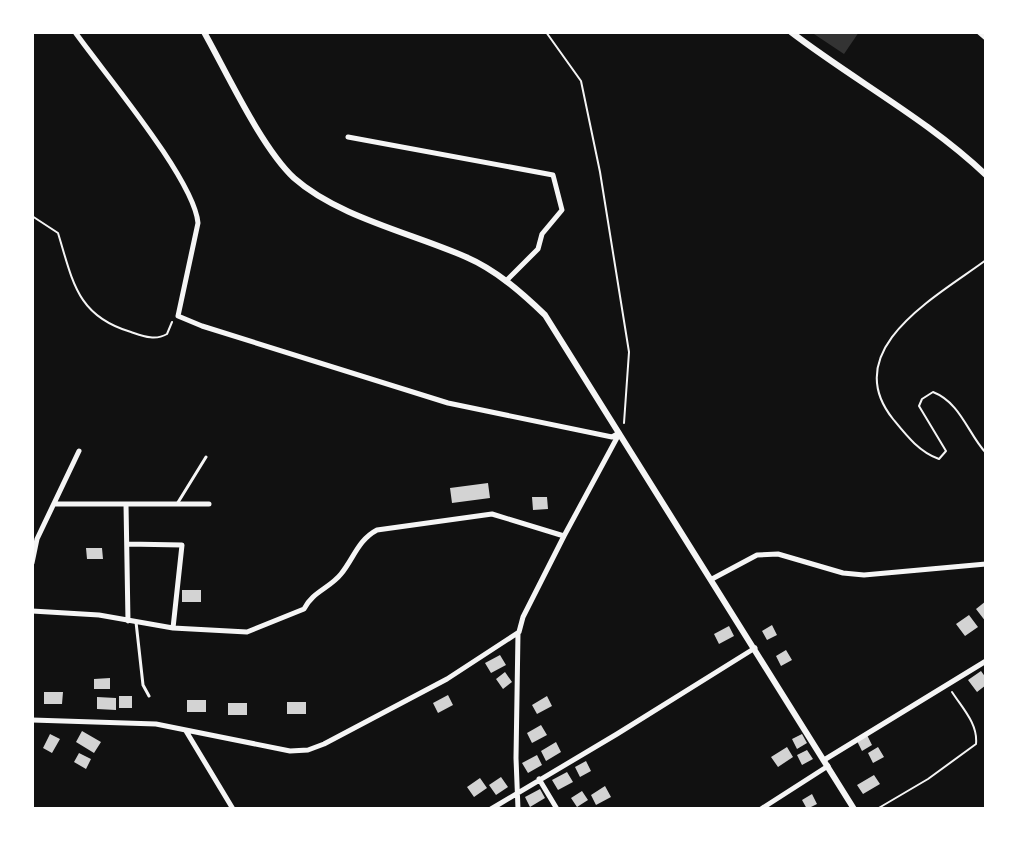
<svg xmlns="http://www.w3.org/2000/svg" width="1018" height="841" viewBox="0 0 1018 841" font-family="'Archivo Narrow',sans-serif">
<rect width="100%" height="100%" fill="#111"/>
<!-- water -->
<path fill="#333" d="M811,32H859L844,54Z"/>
<!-- building -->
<path fill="#d3d3d3" d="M488,483L490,498L452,503L450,488Z
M532,497H547L548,509L533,510Z
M86,548H102L103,559H87Z
M182,590H201V602H182Z
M986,601V622L976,609Z
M969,615L978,627L965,636L956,624Z
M772,625L777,635L767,640L762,631Z
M729,626L734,636L719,644L714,634Z
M786,650L792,660L781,666L776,656Z
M500,655L506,665L491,673L485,663Z
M981,671L986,678V685L977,692L968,680Z
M505,672L512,682L503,689L496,679Z
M110,678V689H94V679Z
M44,692H63L62,704H44Z
M448,695L453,705L438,713L433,703Z
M119,696H132V708H119Z
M547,696L552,706L537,714L532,705Z
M97,697L116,698V710L97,709Z
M187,700H206V712H187Z
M287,702H306V714H287Z
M228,703H247V715H228Z
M541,725L547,735L532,743L527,733Z
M82,731L101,742L94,753L76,742Z
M50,734L60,739L52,753L43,748Z
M802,734L807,743L797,749L792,739Z
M867,735L872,745L862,751L857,741Z
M556,742L561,752L546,761L541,751Z
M787,747L793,757L778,767L771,757Z
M878,747L884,757L873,763L868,753Z
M807,750L813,759L802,765L797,755Z
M79,753L91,759L86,769L74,762Z
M537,755L542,765L528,773L522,763Z
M586,761L591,771L580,777L575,767Z
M567,772L573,782L558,790L552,780Z
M874,775L880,784L863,794L857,785Z
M501,777L508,787L496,795L489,785Z
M480,778L487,788L474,797L467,787Z
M605,786L611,797L596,805L591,795Z
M540,789L545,798L530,807L525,797Z
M582,791L588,800L577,807L571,798Z
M812,794L817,804L807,809L802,800Z"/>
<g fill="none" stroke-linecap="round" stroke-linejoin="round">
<!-- path -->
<path stroke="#f5f5f5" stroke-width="2" d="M546,32L581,81L600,172L629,352L624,423
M32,216L58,233C73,282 77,316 131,332C143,336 155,341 167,334L172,322
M986,260C939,295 837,349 893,419C906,435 919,452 939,459L946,451L919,406L922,399L933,392C961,403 968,434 986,453
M877,809L928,779L976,744C978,724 963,709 952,692"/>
<!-- service -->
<path stroke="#f5f5f5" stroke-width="3" d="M177,504L206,457
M136,622L143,685L149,696"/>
<!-- minor -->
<path stroke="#f5f5f5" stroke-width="5" d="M75,32C104,73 194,179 198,223L178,316L202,326L448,403L612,437L619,433
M979,32L986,38
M348,137L553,175L562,210L542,234L538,249L506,281
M54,504H209
M126,504L128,621
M127,544L182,545L173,628
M32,563L37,539L79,451
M712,579L757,555L778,554L843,573L864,575L986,564
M32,611L99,615L173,628L247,632L304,609C312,592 330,588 341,574C354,558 358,540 377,530L492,514L564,536
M32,720L156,724L290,751L308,750L324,744L447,679L519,632L523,617L564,536L619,434
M186,731L233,809
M824,760L986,661
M539,779L557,809
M491,809L617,734L755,648
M518,809L516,758L518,633
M761,809L828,766"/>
<!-- tertiary -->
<path stroke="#f5f5f5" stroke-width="6" d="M204,32C227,73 261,147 294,178C338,217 412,233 466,257C496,270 521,292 545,315L854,809
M791,32C855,81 927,119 986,175"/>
</g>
<!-- border -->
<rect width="1018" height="841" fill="none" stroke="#ffffff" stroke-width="68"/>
</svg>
